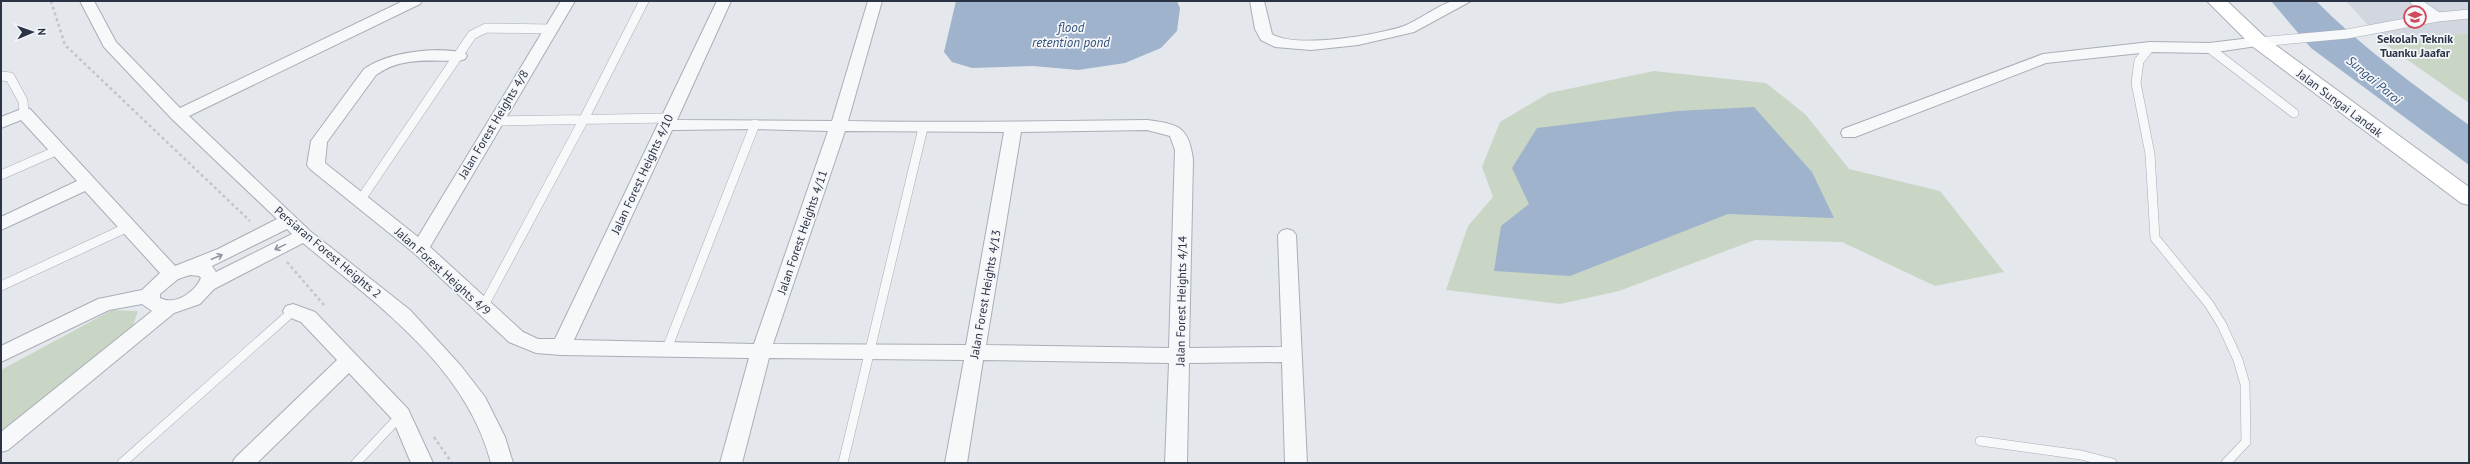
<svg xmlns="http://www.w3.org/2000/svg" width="2470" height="464" viewBox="0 0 2470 464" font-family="'PT Sans',sans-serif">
<rect width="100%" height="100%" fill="#e4e7ec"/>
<!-- built -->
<path fill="#d2d6de" d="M2346,1H2469V33L2385,44Z"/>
<!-- green -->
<path fill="#c9d6c5" d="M2469,33V103L2385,44Z
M1654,71L1766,83L1806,115L1849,169L1940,191L2004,272L1935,286L1842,242L1755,240L1619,291L1560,304L1446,290L1468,226L1493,197L1482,167L1500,122L1549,93Z
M112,310L138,311L133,326L1,438V370Z"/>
<!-- water -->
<path fill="#9fb4cc" d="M956,1H1177L1180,8L1177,31L1161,48L1125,63L1078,70L1033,66L972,68L952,62L944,52Z
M2271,1H2316C2362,47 2416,87 2469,125V165L2311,48Z
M1754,107L1812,172L1834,218L1728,214L1570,276L1494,271L1501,226L1529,204L1512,168L1537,128L1677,111Z"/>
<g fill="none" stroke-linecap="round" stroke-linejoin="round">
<!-- lane casing -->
<g stroke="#a9aeb7" stroke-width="10">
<path id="lane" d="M2415,1L2438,17
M2259,42L2347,34L2438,17L2469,14
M2150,47L2139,61L2136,83L2150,154L2155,238L2209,304L2222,325L2238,360L2245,384L2246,442L2226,463
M2209,48L2294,113
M1,76L10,77L23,101L24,113
M495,121L669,118
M1,175L58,150
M359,202L472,35L486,28L550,29
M1,286L128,227
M483,307L584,119L644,1
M666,351L755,124
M1980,441L2081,455L2112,463
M122,463L293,311
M356,463L401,415
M843,463L923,128"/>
</g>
<!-- street casing -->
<g stroke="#a9aeb7" stroke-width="2">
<path id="street" d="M80,1H94L116,42L180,108L403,1H422L420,4L189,116L310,231L410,310L461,366L485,397L505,437L513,463H491C466,366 376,304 303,243L214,289L200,304L174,313L8,450L1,452V432L152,311L142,304L109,310L1,362V346L98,299L142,290L160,273L85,191L1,230V217L77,181L21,120L1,128V117L24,108L30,109L175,266L218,249L277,219L172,119L104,47ZM287,229L292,234L216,272L212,266ZM190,275L199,276L201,278C195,292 175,306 160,298V294L178,279Z
M561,1H575L430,247L523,332L538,339H555L717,1H731L677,120L832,121L868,1H882L848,121C949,123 1047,121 1147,120C1178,124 1189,126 1193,160L1189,348L1282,347L1278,235L1281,231L1287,229L1293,231L1296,235L1307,463H1285L1282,362L1189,363L1187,463H1165L1169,363L983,360L967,463H945L964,360L769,358L742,463H720L749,358L561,355L536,353L509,342L414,253L310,169L307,165L311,141L364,69C388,52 436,46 465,53L467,56L465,59L459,61C429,61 401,57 376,75L327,142L325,163L418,237ZM755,129L828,131L754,344L574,340L672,130ZM1147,130L1170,136L1175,150L1169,348L986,345L1021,132ZM845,131L1004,132L966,345L773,344Z
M1250,1H1264L1272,34C1296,49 1378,35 1404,26C1419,20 1440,4 1453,1C1459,0 1466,1 1471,1L1414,32L1358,45L1311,50L1275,47L1261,40L1255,29Z
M2259,37L2267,42L2264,45L2209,53L2150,52L2046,63L1855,137H1843L1841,133L1843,129L2043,54L2150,42L2209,43Z
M293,304L315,312L408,409L433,463H411L393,420L349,373L257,463H232L236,457L337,360L301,322L286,316L283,311L286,306Z"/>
</g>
<!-- secondary casing -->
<g stroke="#a9aeb7" stroke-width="2">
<path id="secondary" d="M2207,1H2227L2266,38L2469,187V205L2461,203L2252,46Z"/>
</g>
<!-- path -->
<path stroke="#c2c5cb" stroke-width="2.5" stroke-dasharray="3 3" stroke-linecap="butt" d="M51,1L65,45L250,221
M287,262L324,305
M434,437L452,463"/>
<!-- lane -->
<use href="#lane" stroke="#f7f8fa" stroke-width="9"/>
<!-- street -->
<use href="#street" fill="#f7f8fa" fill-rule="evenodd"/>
<!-- secondary -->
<use href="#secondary" fill="#fff" fill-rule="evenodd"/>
</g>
<!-- one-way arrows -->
<defs><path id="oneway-shaft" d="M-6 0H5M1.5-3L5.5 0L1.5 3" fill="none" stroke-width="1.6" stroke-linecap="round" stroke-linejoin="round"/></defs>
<g stroke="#9196a0">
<use href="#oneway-shaft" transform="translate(280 247) rotate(154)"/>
<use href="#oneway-shaft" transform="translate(217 257) rotate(-23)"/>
</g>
<!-- icons -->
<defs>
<g id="school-ring" transform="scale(1.15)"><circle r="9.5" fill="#f4f6f9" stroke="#d1495b" stroke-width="1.5"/><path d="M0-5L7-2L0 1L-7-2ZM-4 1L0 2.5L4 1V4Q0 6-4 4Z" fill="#d1495b"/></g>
</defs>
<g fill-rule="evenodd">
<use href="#school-ring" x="2415" y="17"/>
</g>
<g text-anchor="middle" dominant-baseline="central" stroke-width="3.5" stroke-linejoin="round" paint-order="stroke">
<!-- poi labels -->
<g font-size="12" font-weight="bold" fill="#2b3445" stroke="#f4f6f9">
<text x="2415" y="38">Sekolah Teknik<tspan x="2415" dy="14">Tuanku Jaafar</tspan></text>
</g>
<!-- street labels -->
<g font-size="12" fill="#2b3445" stroke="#f4f6f9">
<text transform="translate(2340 103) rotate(37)">Jalan Sungai Landak</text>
<text transform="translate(493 124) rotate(-59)">Jalan Forest Heights 4/8</text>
<text transform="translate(642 174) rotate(-65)">Jalan Forest Heights 4/10</text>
<text transform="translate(802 232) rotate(-71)">Jalan Forest Heights 4/11</text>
<text transform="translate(328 252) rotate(40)">Persiaran Forest Heights 2</text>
<text transform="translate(443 271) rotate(42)">Jalan Forest Heights 4/9</text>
<text transform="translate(985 294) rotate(-80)">Jalan Forest Heights 4/13</text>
<text transform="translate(1181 301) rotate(-89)">Jalan Forest Heights 4/14</text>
</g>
<!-- water labels -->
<g font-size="13" font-style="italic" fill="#34527a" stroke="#f4f6f9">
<text x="1071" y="27">flood<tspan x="1071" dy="15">retention pond</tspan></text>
<text transform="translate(2374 80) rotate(40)">Sungai Paroi</text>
</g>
</g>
<!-- border -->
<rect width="2470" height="464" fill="none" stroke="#2b3445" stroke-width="4"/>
<!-- north arrow -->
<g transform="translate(32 32) rotate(88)" stroke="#f4f6f9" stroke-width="3" paint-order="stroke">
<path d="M0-3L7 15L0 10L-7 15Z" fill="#2b3445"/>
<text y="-6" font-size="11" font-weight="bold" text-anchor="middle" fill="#2b3445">N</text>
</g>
</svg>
